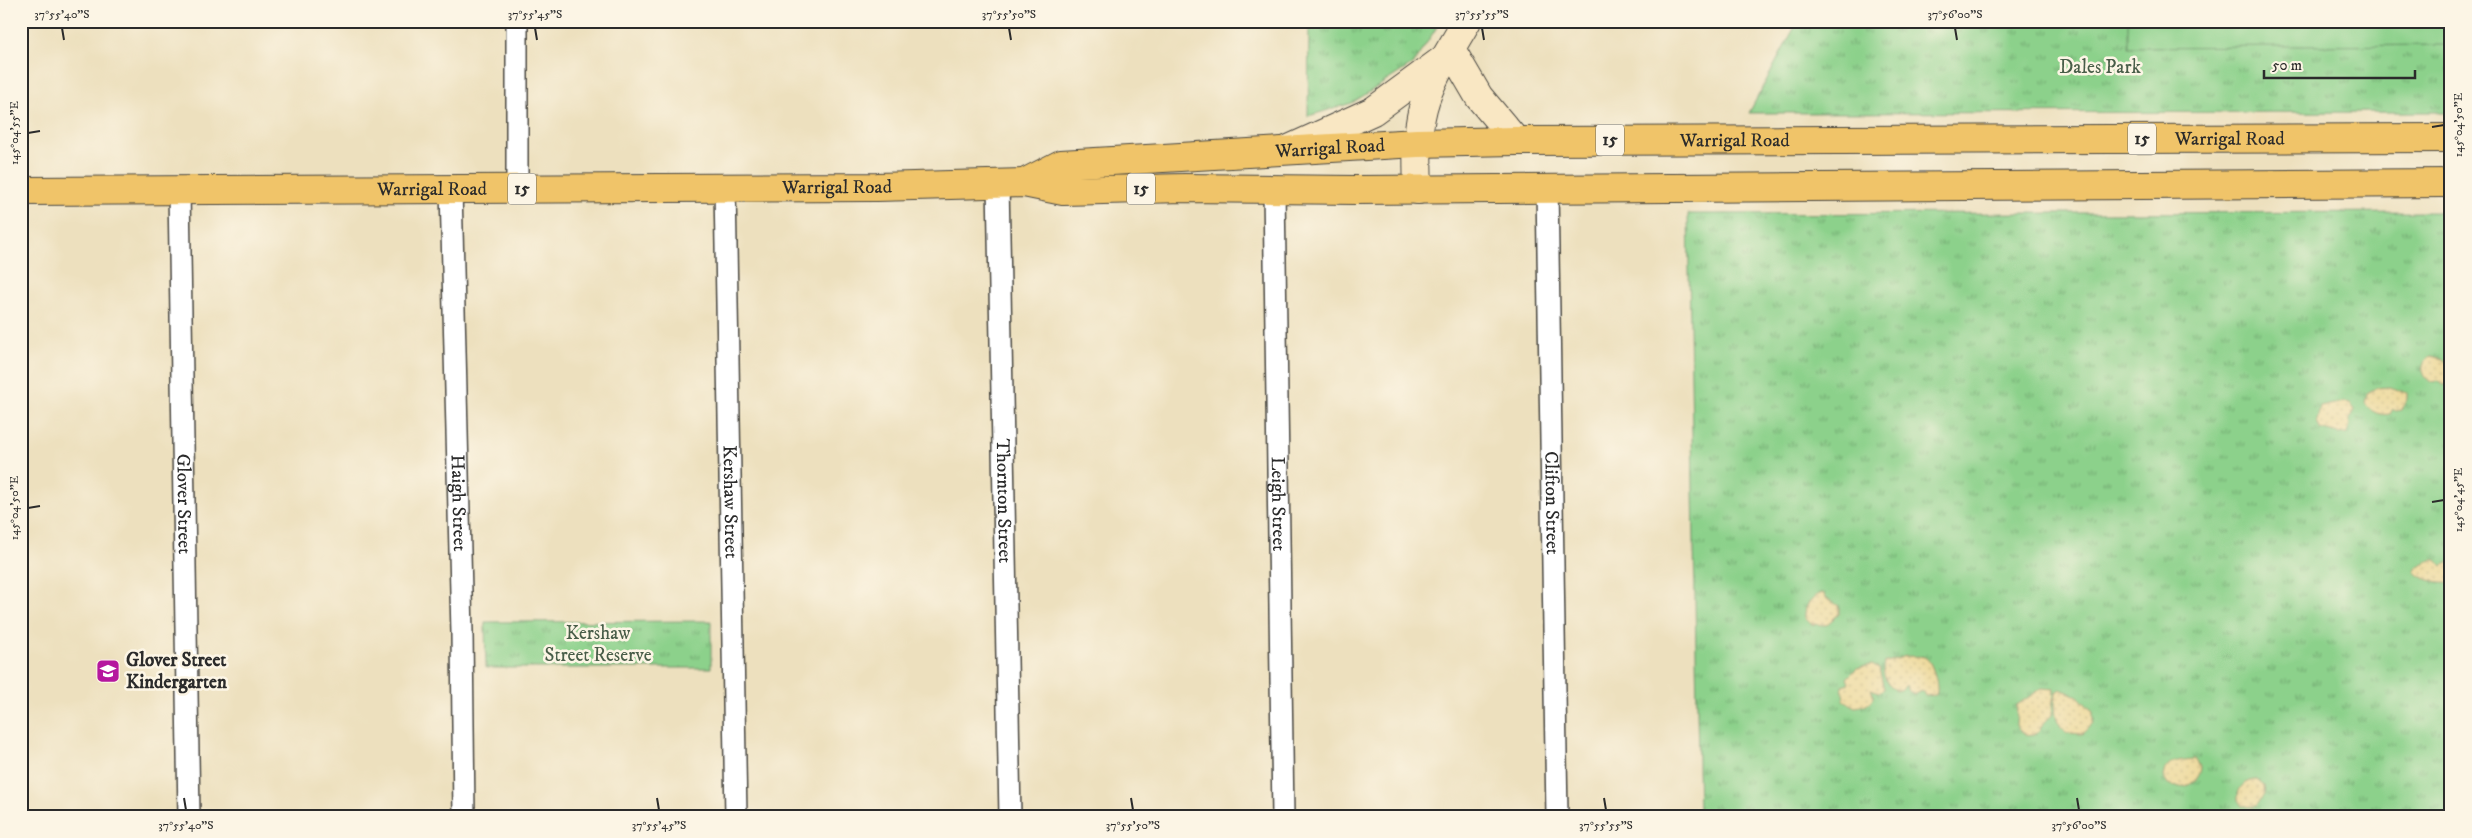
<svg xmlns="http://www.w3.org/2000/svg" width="2472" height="838" viewBox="0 0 2472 838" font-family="'IM FELL DW Pica',serif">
<defs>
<pattern id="grass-tufts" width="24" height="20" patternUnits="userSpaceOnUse" patternTransform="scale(1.25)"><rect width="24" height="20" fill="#8cd18b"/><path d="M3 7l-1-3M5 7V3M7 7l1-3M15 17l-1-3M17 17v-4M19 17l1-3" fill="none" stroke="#73aa72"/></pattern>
<pattern id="sand-dots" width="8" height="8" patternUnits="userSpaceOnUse" patternTransform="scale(1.25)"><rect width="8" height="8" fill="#eeda9e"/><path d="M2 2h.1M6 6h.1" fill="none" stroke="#cb8" stroke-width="1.8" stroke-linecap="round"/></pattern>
</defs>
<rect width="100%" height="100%" fill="#fcf5e5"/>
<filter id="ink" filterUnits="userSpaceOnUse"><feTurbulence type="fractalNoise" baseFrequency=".02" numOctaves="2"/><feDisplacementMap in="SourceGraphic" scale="10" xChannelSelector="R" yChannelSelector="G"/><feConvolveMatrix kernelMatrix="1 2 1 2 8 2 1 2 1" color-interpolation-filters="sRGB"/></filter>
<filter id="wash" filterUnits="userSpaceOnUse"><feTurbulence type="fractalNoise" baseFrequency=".0096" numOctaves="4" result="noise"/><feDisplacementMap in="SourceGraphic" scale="20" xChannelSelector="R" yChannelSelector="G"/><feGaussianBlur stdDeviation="1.12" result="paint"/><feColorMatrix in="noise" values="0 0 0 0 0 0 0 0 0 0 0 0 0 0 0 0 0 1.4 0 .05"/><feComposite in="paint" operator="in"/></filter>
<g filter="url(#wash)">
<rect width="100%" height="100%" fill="#ede0be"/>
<!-- grass -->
<path fill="url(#grass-tufts)" stroke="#5c7e5b" d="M1798,21H2451V112L1749,113Z
M1309,27H1437L1413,64L1352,103L1308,116Z
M2451,212V817H1699L1688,214Z
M711,621V668H486L485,622Z"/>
<!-- sand -->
<path fill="url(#sand-dots)" stroke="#8c8264" d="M2431,356L2443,359L2451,367V384L2443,385L2439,381L2431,382C2420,374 2420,363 2431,356Z
M2390,387L2407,393V399L2402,410L2395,411L2393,409L2390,414C2380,416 2370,412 2365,403L2367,393L2376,388Z
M2344,402L2350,403L2355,410L2350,419L2349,429L2347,433L2338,434L2320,429L2317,421L2320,407Z
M2431,560H2437L2442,566L2451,562V582C2440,583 2422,581 2415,571L2417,567Z
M1823,593L1827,599L1839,606V614L1826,625L1811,624L1805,618C1804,606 1811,596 1823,593Z
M1906,656C1912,657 1922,655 1926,658C1933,663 1940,689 1936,695L1925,696L1922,690L1914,694L1907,690L1906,685L1901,690C1888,691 1881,675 1884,663Z
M1872,665L1879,669L1884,689L1879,692L1871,689L1874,696C1870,704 1863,706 1855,707L1844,700L1842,685L1849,683L1847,678L1857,668Z
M2042,688L2054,689L2052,715L2042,725L2039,732C2030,737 2020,735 2016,725L2017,705Z
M2060,689L2078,696L2093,712V723L2082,734L2067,733C2054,722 2054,708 2056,692Z
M2195,759L2201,768C2199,785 2182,790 2168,785L2163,777C2165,761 2181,760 2195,759Z
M2257,780L2264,786L2265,795L2256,805L2242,806L2238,800C2237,787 2245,780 2257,780Z
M2251,808L2271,817H2236L2240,811Z"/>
<!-- pitch -->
<path fill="#8cd18b" stroke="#5c7e5b" d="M2128,21H2451V45L2128,47Z"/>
</g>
<g filter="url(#ink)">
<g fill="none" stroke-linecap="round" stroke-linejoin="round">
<!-- street casing -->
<g stroke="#484641" stroke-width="24">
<g id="street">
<path id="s1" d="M998,183L1010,817"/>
<path id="s2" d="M725,188L736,817"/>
<path id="s3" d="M1547,188L1557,817"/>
<path id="s4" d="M451,189L462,633L464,817"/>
<path d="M517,189V21"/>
<path id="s5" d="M179,190L189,817"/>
<path id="s6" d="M1274,190L1283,817"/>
</g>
</g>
<!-- secondary casing -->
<g stroke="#484641" stroke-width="30">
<path id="secondary" d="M1451,49L1479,97L1516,141
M1287,150L1373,111L1445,58
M1418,190C1417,162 1416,135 1423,108C1431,77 1451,49 1467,21"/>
</g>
<!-- highway casing -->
<g stroke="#484641" stroke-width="30">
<g id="highway">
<path id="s7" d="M1024,183L1061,164L1417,143L1516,141L2451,138"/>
<path id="s8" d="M21,191L877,187L1024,183L1063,191L1184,188L1355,190L2451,183"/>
</g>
</g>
<!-- street -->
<use href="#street" stroke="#fff" stroke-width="21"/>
<!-- secondary -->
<use href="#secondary" stroke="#f9e7c3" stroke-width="28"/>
<!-- highway -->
<use href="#highway" stroke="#f0c469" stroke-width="28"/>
</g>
</g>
<!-- ticks -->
<path fill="none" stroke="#2b2b2b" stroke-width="2" d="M62,28L64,40M535,28L537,40M1009,28L1011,40M1482,28L1484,40M1955,28L1957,40M2432,127L2444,125M28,133L40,131M2432,502L2444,500M28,508L40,506M184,798L186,810M657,798L659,810M1131,798L1133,810M1604,798L1606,810M2077,798L2079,810"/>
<!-- icons -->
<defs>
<g id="school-square" transform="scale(1.25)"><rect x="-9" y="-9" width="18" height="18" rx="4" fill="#b5179e" stroke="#fcf5e5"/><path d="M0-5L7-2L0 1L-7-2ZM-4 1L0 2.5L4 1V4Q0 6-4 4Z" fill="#fff"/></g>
</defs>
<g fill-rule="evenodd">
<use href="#school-square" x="108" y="671"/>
</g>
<g text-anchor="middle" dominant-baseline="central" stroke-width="5" stroke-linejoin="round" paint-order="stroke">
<!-- shield labels -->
<g fill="#fcf5e5" stroke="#6a6863" stroke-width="1">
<rect x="2128" y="123.5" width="28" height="31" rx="4"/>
<rect x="1596" y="124.5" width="28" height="31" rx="4"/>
<rect x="508" y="173.5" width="28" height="31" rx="4"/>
<rect x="1127" y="173.5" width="28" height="31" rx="4"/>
</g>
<g font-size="18" font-weight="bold" fill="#2b2b2b">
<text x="2142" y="139">15</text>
<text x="1610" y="140">15</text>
<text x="522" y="189">15</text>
<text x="1141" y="189">15</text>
</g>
<!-- park labels -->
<g font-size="19" fill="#485d48" stroke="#fcf5e5">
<text x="2100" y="67">Dales Park</text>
<text x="598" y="633">Kershaw<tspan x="598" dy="22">Street Reserve</tspan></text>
</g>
<!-- street labels -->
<g font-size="19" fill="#2b2b2b" stroke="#fcf5e5">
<text stroke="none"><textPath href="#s7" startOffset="1211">Warrigal Road</textPath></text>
<text stroke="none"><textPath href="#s7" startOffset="716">Warrigal Road</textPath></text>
<text stroke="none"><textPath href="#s7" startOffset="311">Warrigal Road</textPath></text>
<text stroke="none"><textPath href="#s8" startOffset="816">Warrigal Road</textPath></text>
<text stroke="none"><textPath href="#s8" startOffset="411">Warrigal Road</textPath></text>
<text stroke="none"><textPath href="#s1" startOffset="318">Thornton Street</textPath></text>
<text stroke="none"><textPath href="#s2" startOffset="314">Kershaw Street</textPath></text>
<text stroke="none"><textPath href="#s5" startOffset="314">Glover Street</textPath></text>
<text stroke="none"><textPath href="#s4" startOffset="314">Haigh Street</textPath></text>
<text stroke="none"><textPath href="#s6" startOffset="314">Leigh Street</textPath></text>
<text stroke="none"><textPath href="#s3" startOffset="315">Clifton Street</textPath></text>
</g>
<!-- poi labels -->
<g font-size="19" font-weight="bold" fill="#2b2b2b" stroke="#fcf5e5" text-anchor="start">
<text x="126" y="660">Glover Street<tspan x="126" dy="22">Kindergarten</tspan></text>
</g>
</g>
<!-- margin -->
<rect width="2472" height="838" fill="none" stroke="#fcf5e5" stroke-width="55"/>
<!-- scale -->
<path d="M2264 70v8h151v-8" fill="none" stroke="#2b2b2b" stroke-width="2.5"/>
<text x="2272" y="70" font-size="15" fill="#2b2b2b" stroke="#fcf5e5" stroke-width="4" paint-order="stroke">50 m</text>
<rect x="28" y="28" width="2416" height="782" fill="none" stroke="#2b2b2b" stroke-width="2"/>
<g font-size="12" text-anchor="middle" fill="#2b2b2b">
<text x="62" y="18">37°55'40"S</text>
<text x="535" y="18">37°55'45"S</text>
<text x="1009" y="18">37°55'50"S</text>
<text x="1482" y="18">37°55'55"S</text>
<text x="1955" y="18">37°56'00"S</text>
<text transform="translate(2458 125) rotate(-90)" y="4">145°04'50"E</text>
<text transform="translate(14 133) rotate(-90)" y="4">145°04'55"E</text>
<text transform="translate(2458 500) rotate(-90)" y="4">145°04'45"E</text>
<text transform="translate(14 508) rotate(-90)" y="4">145°04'50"E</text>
<text x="186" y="829">37°55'40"S</text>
<text x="659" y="829">37°55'45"S</text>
<text x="1133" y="829">37°55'50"S</text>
<text x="1606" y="829">37°55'55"S</text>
<text x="2079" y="829">37°56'00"S</text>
</g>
</svg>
